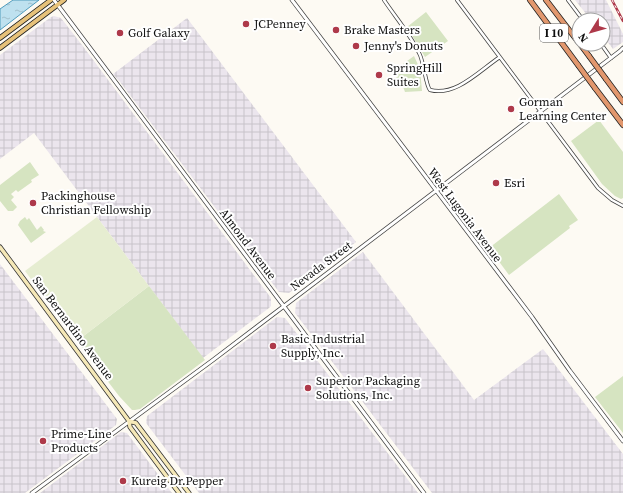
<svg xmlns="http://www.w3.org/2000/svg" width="623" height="493" viewBox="0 0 623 493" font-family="'Source Serif 4',serif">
<defs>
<pattern id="industrial-grid" width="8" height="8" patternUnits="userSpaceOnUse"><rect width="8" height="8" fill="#ebe5ed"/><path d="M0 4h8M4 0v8" fill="none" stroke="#c8c3ca"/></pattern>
<pattern id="water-ripples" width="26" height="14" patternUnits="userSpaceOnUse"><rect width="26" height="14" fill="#bee1ef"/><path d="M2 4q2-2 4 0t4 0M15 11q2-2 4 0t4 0" fill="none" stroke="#a2c0cc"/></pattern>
</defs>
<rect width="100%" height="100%" fill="#fdfaf3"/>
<!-- industrial -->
<path fill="url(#industrial-grid)" d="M575,0H606L623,34V42L613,49L603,36V20H591Z
M54,16L61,18L82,45L271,298V306L269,308L203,358L34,133L0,159V55L51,17Z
M187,18L356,242L289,293L279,292L120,82L113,74Z
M363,252L474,400L543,349L623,454V493H432L295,313L296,303Z
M0,264L117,419L116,425L25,493H0Z
M277,317L285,318L418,493H199L146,423L147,416Z
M121,432L127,433L172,493H40Z"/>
<!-- grass -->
<path fill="#d6e4c1" d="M426,12L448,41L425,57L407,27Z
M414,56L420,69L422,91L405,92L402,84L392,72Z
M599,120L623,152V198L621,199L615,196L602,184L571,141Z
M30,162L39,175L31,180L32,182L18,192L16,190L11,194L14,197L11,200L17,207L13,211H8L0,201V185Z
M559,194L578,220L569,226L570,228L509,275L489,248Z
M25,217L27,220L29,218L37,230L41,226L44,230L43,231L46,232L31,243L18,225L20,221Z
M149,286L205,360L140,409L135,410H132L119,396L77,341Z
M623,376V433L595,397Z"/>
<!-- pitch -->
<path fill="#e6edd1" d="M97,217L149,286L77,341L25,271Z"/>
<!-- water -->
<path fill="url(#water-ripples)" stroke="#4f9bbc" d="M13,0H39L0,30V9Z"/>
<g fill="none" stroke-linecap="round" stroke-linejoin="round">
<!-- minor casing -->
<g stroke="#424242" stroke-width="4">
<path id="minor" d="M384,0C396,18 411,35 420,55C424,64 426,86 430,90C456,97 480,70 500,57
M457,0L598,188L612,200L623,206
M568,0L583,20
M601,44L611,58"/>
</g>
<!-- tertiary casing -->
<g stroke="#424242" stroke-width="4.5">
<path id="tertiary" d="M54,0L424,493
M292,0L532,317L570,371L623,441
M32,493L213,360L620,51L623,48"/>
</g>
<!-- secondary casing -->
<g stroke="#313131" stroke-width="5">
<path id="secondary" d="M0,247L129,421L130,427L179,493
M129,421L136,423L189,493"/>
</g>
<!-- primary casing -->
<g stroke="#202020" stroke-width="5.5">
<path id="primary" d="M0,38L51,0
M0,48L64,0"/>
</g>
<!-- motorway casing -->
<g stroke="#202020" stroke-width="6">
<path id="motorway" d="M530,0L578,65
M546,0L579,43
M580,44L589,56
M606,79L623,102
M595,88L623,125"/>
</g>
<!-- minor -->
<use href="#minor" stroke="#fff" stroke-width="2.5"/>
<!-- tertiary -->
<use href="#tertiary" stroke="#fff" stroke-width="3"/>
<!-- secondary -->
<use href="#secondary" stroke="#f5e8b7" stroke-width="3.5"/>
<!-- primary -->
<use href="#primary" stroke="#e7c27a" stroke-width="4"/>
<!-- motorway -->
<use href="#motorway" stroke="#e2976d" stroke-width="4.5"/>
<!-- rail casing -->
<g stroke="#ae394a" stroke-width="2.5">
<path id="rail" d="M612,0L623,21"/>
</g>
<!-- rail -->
<use href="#rail" stroke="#fff" stroke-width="1" stroke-dasharray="3" stroke-linecap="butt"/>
<!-- motorway-bridge casing -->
<g stroke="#202020" stroke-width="6" stroke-linecap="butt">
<path id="motorway-bridge" d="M589,56L606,79
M578,65L595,88"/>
</g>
<!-- motorway-bridge -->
<use href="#motorway-bridge" stroke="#e2976d" stroke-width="4.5"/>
</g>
<!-- markers -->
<g fill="#ae394a" stroke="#fff" stroke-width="1.5">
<circle cx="246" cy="24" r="4"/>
<circle cx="336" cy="30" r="4"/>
<circle cx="120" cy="33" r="4"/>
<circle cx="356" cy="46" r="4"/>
<circle cx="379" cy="75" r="4"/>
<circle cx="511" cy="109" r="4"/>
<circle cx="496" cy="183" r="4"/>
<circle cx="33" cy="203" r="4"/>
<circle cx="273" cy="346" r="4"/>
<circle cx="308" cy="388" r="4"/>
<circle cx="43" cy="441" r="4"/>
<circle cx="123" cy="481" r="4"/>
</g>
<g text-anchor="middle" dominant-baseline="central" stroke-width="4" stroke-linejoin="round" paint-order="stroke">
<!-- shield labels -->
<rect fill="#fff" stroke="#575757" stroke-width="1" x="540" y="24" width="28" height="18" rx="3"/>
<g font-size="11" font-weight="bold" fill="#0f0f0f">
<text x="554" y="33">I 10</text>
</g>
<!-- poi labels -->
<g font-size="12" fill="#0f0f0f" stroke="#fff" text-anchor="start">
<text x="254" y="24">JCPenney</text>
<text x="344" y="30">Brake Masters</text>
<text x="128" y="33">Golf Galaxy</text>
<text x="364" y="46">Jenny's Donuts</text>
<text x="387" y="68">SpringHill<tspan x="387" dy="14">Suites</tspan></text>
<text x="519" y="102">Gorman<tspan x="519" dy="14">Learning Center</tspan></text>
<text x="504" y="183">Esri</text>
<text x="41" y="196">Packinghouse<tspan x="41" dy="14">Christian Fellowship</tspan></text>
<text x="281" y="339">Basic Industrial<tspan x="281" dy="14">Supply, Inc.</tspan></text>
<text x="316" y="381">Superior Packaging<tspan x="316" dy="14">Solutions, Inc.</tspan></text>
<text x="51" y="434">Prime-Line<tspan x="51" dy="14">Products</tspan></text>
<text x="131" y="481">Kureig Dr.Pepper</text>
</g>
<!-- street labels -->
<g font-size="12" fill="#0f0f0f" stroke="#fff">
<text transform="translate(465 215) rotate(53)">West Lugonia Avenue</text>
<text transform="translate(248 244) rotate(53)">Almond Avenue</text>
<text transform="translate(321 266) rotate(-37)">Nevada Street</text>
<text transform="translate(73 328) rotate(53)">San Bernardino Avenue</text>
</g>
</g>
<!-- north arrow -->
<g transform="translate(591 32) rotate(233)"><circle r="19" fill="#ffffff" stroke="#9f9f9f"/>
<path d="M0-3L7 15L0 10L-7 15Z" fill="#ae394a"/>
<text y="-6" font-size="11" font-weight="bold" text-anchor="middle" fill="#0f0f0f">N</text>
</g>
</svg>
